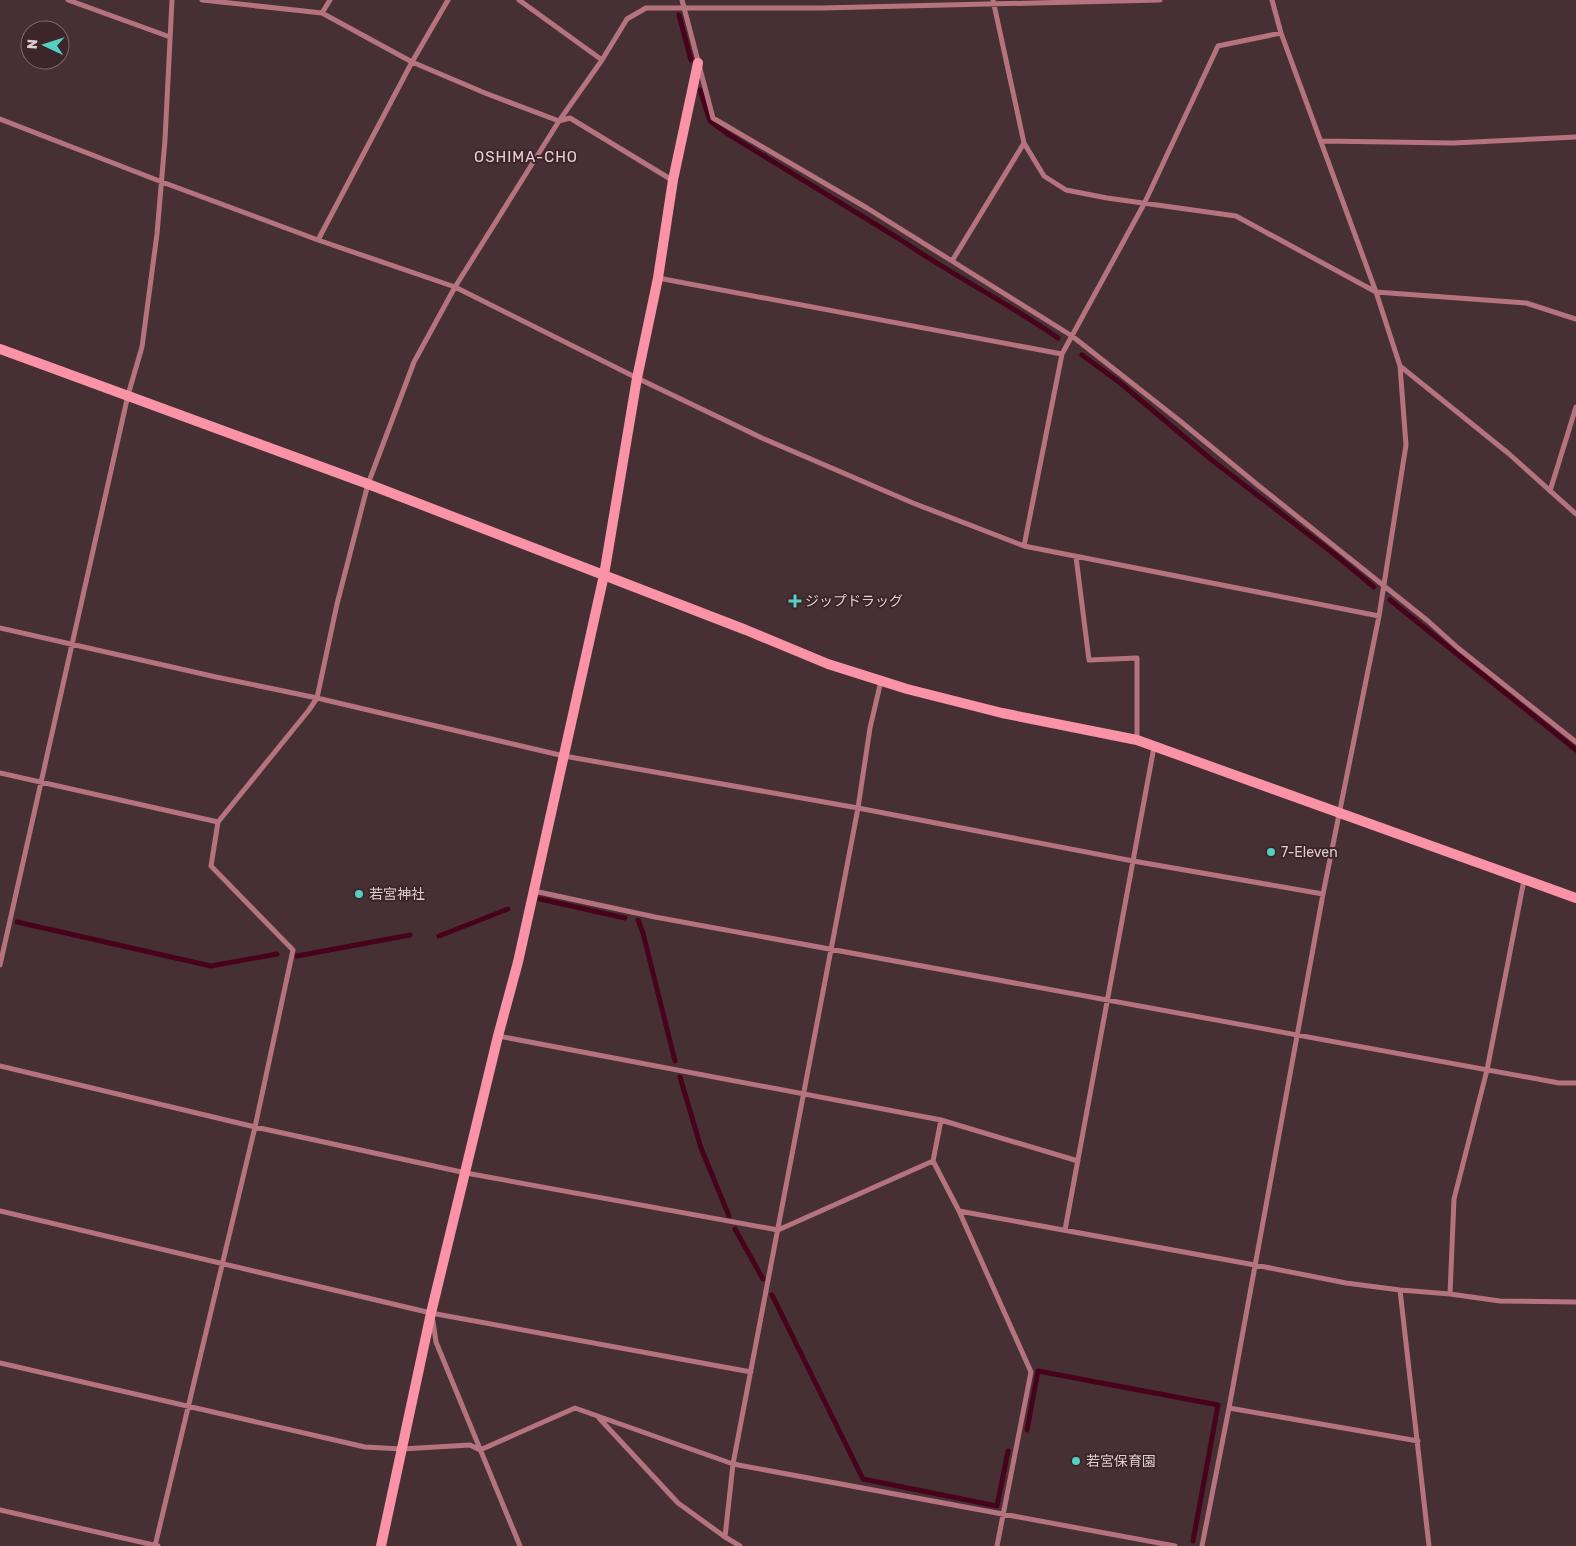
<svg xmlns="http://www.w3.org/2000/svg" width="1576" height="1546" viewBox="0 0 1576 1546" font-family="Rubik,'Noto Sans JP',sans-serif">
<rect width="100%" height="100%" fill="#473034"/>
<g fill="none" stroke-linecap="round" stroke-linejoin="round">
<!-- stream -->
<path stroke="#47031b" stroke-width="5" d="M679,15L691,60
M700,90L710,121L728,134L901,240C952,275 1008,303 1058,338
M1082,355L1119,382L1213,461L1334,554L1374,587
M1390,600L1576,750
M540,899L625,918
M638,920L643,933L675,1061
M17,922L211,966L277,954
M439,936L508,909
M297,956L410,935
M680,1077L701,1148L729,1216
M735,1229L763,1279
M772,1295L863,1479L997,1506L1008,1451
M1027,1430L1038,1371L1218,1405L1193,1541"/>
<!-- street -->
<path stroke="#b4737f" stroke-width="5" d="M68,0L170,37
M202,0L322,13L330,0
M519,0L602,60
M682,0L713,118L867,208L952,261
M993,0L1024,143L952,261L1072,336L1180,421L1259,486L1428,621L1458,648L1576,742
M322,13L412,62L485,93L559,121L570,118L672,180
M0,119L162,182L318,240L455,287L637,378L762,438L913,503L1024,546L1379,616
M1322,141L1453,143L1576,137
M1024,143L1044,176L1066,190L1107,198L1236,216L1376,292L1526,303L1576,319
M318,240L412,62L448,0
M658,278L1062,354L1144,204L1218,46L1281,33
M1400,366L1508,453L1576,514
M1550,491L1576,407
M1024,546L1062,354
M1076,557L1089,660L1137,658V740
M0,628L216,677L317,698L564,756L858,808L1133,861L1323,894
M0,773L218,822
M534,891L655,917L1559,1083H1576
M0,965L128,395L142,347L157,234L165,140L172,0
M498,1036L941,1120L1078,1161
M0,1066L255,1127L466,1173L778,1230L933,1161L959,1211L1031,1372L997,1546
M933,1161L941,1120
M0,1211L431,1313L751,1372
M959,1211L1255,1265L1346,1283L1400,1290L1450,1294L1500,1301L1576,1302
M1065,1230L1154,747
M1400,1290L1429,1546
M1450,1294L1454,1199L1487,1070L1524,880
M433,1321L436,1342L520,1546
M0,1363L365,1447L402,1449L470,1445L480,1450L575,1408L733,1464L1175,1546
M1229,1408L1418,1441
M599,1418L678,1503L725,1537L740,1546
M0,1510L158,1546
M725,1537L733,1464L858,808L870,728L881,681
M155,1546L255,1127L293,950L211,866L218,822L309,710L317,698L337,604L368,484L414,362L455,287L559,121L602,60L627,19L646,8H822L1160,0
M1202,1546L1229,1408L1323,894L1379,616L1406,445L1400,366L1376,292L1281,33L1272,0"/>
<!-- secondary -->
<path stroke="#fa93a8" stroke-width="10" d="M0,349L368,484L746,630L828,664L907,689L1002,713L1137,740L1576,898
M381,1546L431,1313L498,1036L518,962L604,575L637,378L658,278L673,180L698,63"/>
</g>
<!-- markers -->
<g fill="#56cec4" stroke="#3c262a" stroke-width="2">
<path d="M792.5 593.5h5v5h5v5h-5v5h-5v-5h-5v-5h5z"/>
<circle cx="1271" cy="852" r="5"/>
<circle cx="359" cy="894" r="5"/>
<circle cx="1076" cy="1461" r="5"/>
</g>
<g text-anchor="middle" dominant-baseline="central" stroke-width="4" stroke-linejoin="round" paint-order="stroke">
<!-- poi labels -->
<g font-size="14" fill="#decfd1" stroke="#3c262a" text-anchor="start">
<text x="805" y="601">ジップドラッグ</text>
<text x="1281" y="852">7-Eleven</text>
<text x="369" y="894">若宮神社</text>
<text x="1086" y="1461">若宮保育園</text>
</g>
<!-- neighbourhood labels -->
<g font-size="15" letter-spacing="1" fill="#edcfd3" stroke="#3c262a">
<text x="526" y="157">OSHIMA-CHO</text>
</g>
</g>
<!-- north arrow -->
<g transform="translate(45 45) rotate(274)"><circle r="24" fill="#3c262a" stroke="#7d6a6d"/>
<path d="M0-4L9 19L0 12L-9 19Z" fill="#56cec4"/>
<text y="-8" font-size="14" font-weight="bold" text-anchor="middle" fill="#decfd1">N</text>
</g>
</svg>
